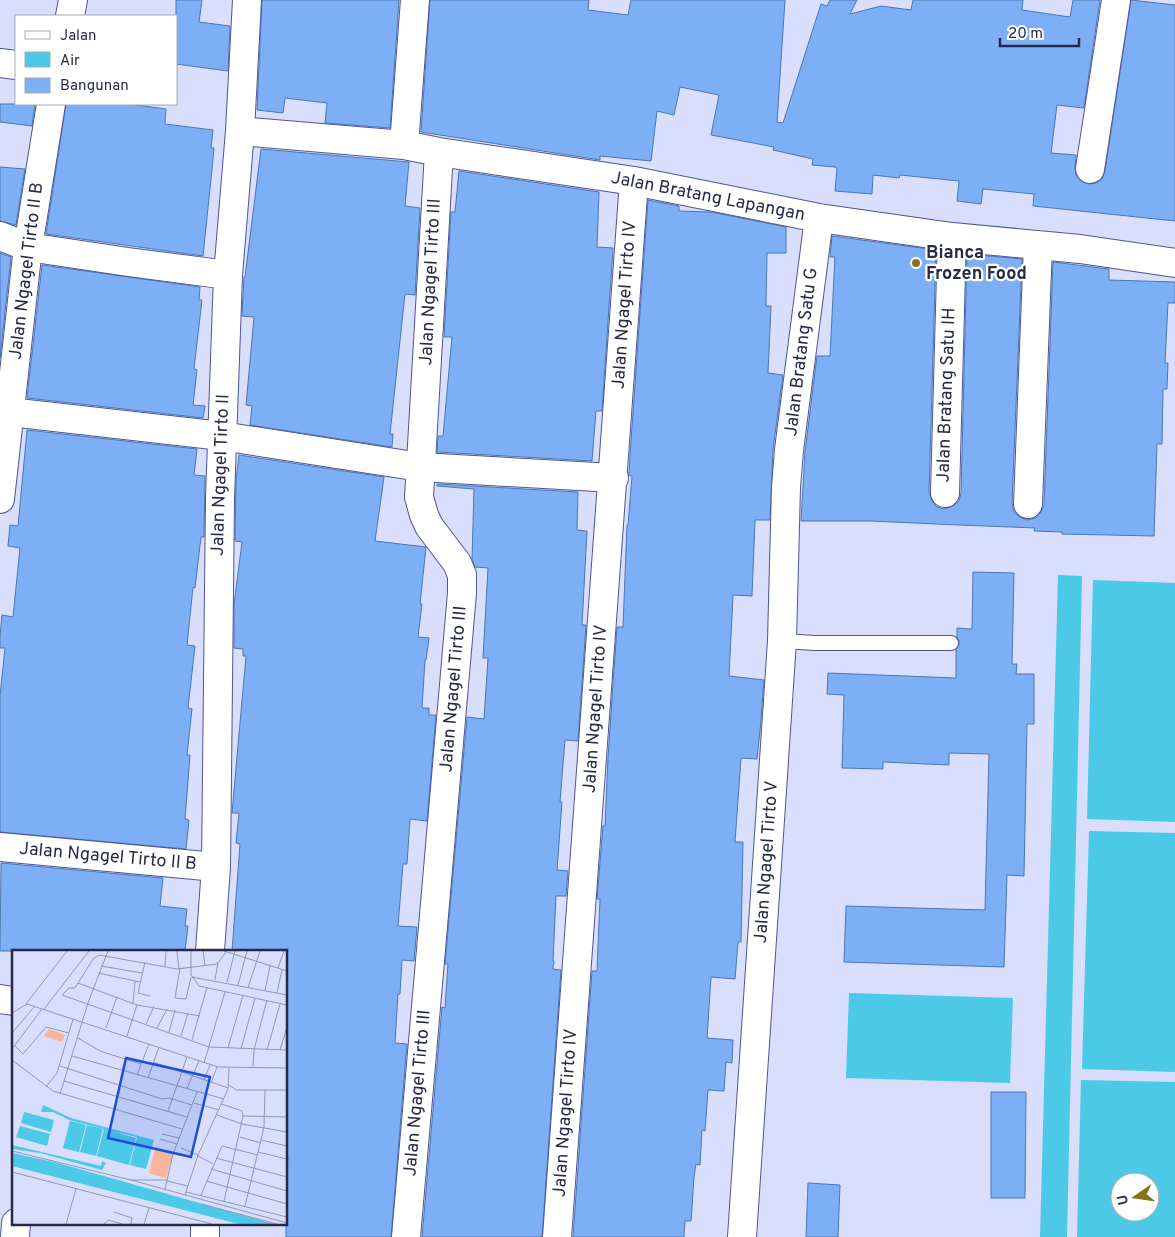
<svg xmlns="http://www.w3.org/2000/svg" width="1175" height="1237" viewBox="0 0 1175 1237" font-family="Overpass,sans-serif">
<rect width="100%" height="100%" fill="#d8defc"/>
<!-- water -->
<path fill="#4bc9e7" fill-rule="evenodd" d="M1058,575L1082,576L1067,1237H1040Z
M1093,580L1175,583V822L1087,819Z
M1089,831L1175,833V1072L1082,1069Z
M849,993L1013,998L1010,1083L846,1078Z
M1081,1080L1175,1082V1237H1077ZM1120,1182H1150V1212H1120Z"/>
<!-- building -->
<path fill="#7caff6" stroke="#4d77b1" d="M176,0H202L199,22L230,26L228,71L176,64Z
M262,0H399L390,128L325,123L327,103L285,98L283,113L257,110Z
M430,0H589L588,10L628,15L631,0H785L777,122L783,123L821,4L827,6L830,0H857L850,14L881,6L911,10L913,0H1023L1022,10L1070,17L1073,0H1100L1084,108L1057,105L1051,153L1076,155L1075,167L1076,175L1081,181L1088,184L1096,183L1102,179L1105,171L1131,0L1175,5V221L1033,206L1034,194L983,189L981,204L957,201L959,181L900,175L899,178L873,175L872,194L835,191L837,169L835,167L812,165L813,159L773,150L774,147L711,135L719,95L680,87L674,115L657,111L651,161L600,156V160L421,132Z
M0,104H35L32,126L0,122Z
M66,104H128L166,109L165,124L213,130L211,148H214L212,169L203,256L46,234Z
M261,149L409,162L405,206L420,208L415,295L405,294L390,434H393L392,447L250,425L252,406L246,405L254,317L242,316L244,277H245Z
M0,167L25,169L16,225L0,221Z
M459,171L599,192L597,247L613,248L602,411H596L592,461L437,452L438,436H443L452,337H444L451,212H455Z
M648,200L679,206V211L711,212L786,227V253H767L766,306H771L768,373L783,375L773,449L770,520H755L752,596L733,595L729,676L764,680L760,731L757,759L741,758L735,842H743L741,942H738L735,979L711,977L707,1038L733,1040L732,1063L726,1062L724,1091L708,1090L705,1131L702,1130L700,1165L696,1164L694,1177L691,1221H685L684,1237H573L592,971H597L600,899H597L603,826H605L608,757L617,627H623L627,525H628L632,476L629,475L630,455Z
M832,236L936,250L929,493L932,501L937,507L944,509L953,506L959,501L961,493L967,254L1022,259L1012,503L1014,512L1020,517L1027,520L1036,518L1041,512L1044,505L1053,262L1109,269V280L1175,282V303H1168L1165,363H1168L1167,389H1163L1162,444H1157L1154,536L1062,534V532L1034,531L1035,528L959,525L870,521H801L805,452L817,356H830L835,257H830Z
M0,253L11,257L0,358Z
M42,265L200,287L199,300H202L194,369L197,370L193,405L205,406L203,418L27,398Z
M27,430L197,449L194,475L205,476L204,537H201L195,588L193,587L187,645L195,646L188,708L192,709L187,755H190L185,819L189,820L186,849L0,832V696L5,648H0V636L2,615L13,617L20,548L8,546L10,525L18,526Z
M239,455L384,477L375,541L426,547L420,604H422L418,637L429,638L426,660H425L422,708H429V715H436L427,821L410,819L407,864H403L398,926L417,927L414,961L402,960L400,994H398L395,1043L407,1044L391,1237H286V1186L288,1157H286V951H232L240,844L236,843L239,813H232L246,656H243V649L234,648V605L242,542L235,541L236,480Z
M437,484L578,492L577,530L587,531L582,625H586L578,741L565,740L560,802H562L557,870L568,871L566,896H556L553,961H554L553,969L561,970L542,1237H422L442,1007L445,1008L448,964H445L467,717L484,719L488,658H483L488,568L475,567L472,559L474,489L437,486Z
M973,572L1014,573L1012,664H1017L1016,674H1034V724H1027L1024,876L1007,875L1004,967L844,962L846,906L985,910L989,754L949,753V765L883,762V769L842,768L844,695L827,694L828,673L956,678V650L960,643L957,637V628L972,629Z
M1,863L163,878L160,906L187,909L185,926H188L185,951H0Z
M991,1092H1026L1025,1198H991Z
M808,1183L840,1185L838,1237H806Z"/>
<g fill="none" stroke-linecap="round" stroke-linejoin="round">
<!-- lane casing -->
<g stroke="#4e5595" stroke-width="16">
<path id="lane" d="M782,641L815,643H951"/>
</g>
<!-- street casing -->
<g stroke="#4e5595" stroke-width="30">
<path id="street" d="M70,16L73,0
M0,63L16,65
M240,131L404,145L439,152L634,181L819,218L952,237L1080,249L1175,263
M404,145L415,0
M1090,169L1116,0
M0,236L28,247L128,262L228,275
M0,411L222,436L420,467L614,478
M945,493L952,237
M0,499L28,247L51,104
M1028,504L1038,245
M0,847L216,867
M210,951L216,867L220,498L228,275L240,131L247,0
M0,999L14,1001
M15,1237L16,1223
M205,1237V1223
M406,1237L462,593V575L457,563L429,526L424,515L419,497L439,152
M557,1237L634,181
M742,1237L782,641L786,487L789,450L819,218"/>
</g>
<!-- lane -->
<use href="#lane" stroke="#fff" stroke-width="14"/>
<!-- street -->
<use href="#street" stroke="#fff" stroke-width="28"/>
</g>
<!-- markers -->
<circle fill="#867315" stroke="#fff" stroke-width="2" cx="916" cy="263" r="5"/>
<g text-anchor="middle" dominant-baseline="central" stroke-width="4.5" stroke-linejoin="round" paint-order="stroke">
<!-- street labels -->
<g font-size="18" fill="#262a46" stroke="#fff">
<text transform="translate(708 197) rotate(11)">Jalan Bratang Lapangan</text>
<text transform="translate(27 271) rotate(-83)">Jalan Ngagel Tirto II B</text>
<text transform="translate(431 282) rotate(-87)">Jalan Ngagel Tirto III</text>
<text transform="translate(625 305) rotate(-86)">Jalan Ngagel Tirto IV</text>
<text transform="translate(802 352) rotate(-83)">Jalan Bratang Satu G</text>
<text transform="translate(947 395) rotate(-88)">Jalan Bratang Satu IH</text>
<text transform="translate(221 475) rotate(-88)">Jalan Ngagel Tirto II</text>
<text transform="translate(454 689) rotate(-85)">Jalan Ngagel Tirto III</text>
<text transform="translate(596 709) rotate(-86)">Jalan Ngagel Tirto IV</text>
<text transform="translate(108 857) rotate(5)">Jalan Ngagel Tirto II B</text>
<text transform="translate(767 862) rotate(-86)">Jalan Ngagel Tirto V</text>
<text transform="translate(418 1093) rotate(-85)">Jalan Ngagel Tirto III</text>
<text transform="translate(566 1113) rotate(-86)">Jalan Ngagel Tirto IV</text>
</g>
<!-- poi labels -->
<g font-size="18" font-weight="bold" fill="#262a46" stroke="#fff" text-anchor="start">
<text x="926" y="253">Bianca<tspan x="926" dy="21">Frozen Food</tspan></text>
</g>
</g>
<!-- overview -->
<g transform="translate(12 950)">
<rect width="275" height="275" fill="#d8defc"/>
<path d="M37,79L53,85L50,92L32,86ZM143,199L161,204L154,228L137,223Z" fill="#f5b3a0"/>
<path d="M31,155L59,168L142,190L134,219L118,215L125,187L95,180L124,188L117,215L85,206L92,179L57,170L41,162H29ZM12,162L42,170L39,182L9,173ZM58,171L74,175L67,202L51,198ZM75,175L91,179L84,206L68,202ZM8,176L38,184L35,196L4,187ZM0,195L89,216L90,211L94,213L90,220L28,203L0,199ZM0,203L46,213L262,274H227L0,216Z" fill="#4bc9e7"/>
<path fill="none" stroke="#9196b3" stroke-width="1" d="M165,1L167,19M179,1V25L187,36L275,55M191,1L193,16M212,1L275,21M215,1L205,14L165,19L87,5L81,9L63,38H57L50,45L197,97L275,100M133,12L126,43L138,46M89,16L130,23M153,16L154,1M168,18L163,48L174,49L179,27M266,18L272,1M86,23L128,32M180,27L275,45M203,30L206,12M215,32L223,1M66,33L125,55L188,66M226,35L235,1M236,38L248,1M253,41L258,16M265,43L270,20M121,53L123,31M14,54L55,1M32,59L77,1M0,63L15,54L206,117L275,118M134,74L142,56M94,78L105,47M145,78L155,59M157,82L163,60M0,83L22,57M115,86L125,55M169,86L176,63M66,88L88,101L129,114M180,90L195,37M3,96L11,104L34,77L57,83M216,98L231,45M0,99L30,59M229,99L243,48M255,100L268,54M268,100L275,77M60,106L212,149M0,110L41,141L170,179M141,112L216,138M192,113L213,42M48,116L150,149L157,148L180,155M241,117L242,100L255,50M125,125L137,94M136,128L147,97M192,130L198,115M52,131L175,167M199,133L205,117M217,135L224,140H275M275,136V161M34,137L45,123L61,69M175,138L187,111M48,144L76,53L96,1M182,153L207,160M210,154L230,161L231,166L212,251M156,161L175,107M205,165L230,174L275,182M231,166L275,167M150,184L167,188M228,187L249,193M148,189L165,194M249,190L275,196M169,198L186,205M144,199L161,204M0,201L119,230H155M246,202L275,209M186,206L201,214M204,208L275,227M199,219L275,241M0,222L200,274M119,230L275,273M155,231L176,236M194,231L275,254M153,239L161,204L185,142M174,242L275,267M173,245L186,205L216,139L217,118M189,245L210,196L246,205M189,254L265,274M233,256L252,177L253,140M102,262L120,268L119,274M54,274L64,239M92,274L96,270L110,274M132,274L137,258"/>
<path fill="#1d4ed8" fill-opacity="0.15" stroke="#1d4ed8" stroke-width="2.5" d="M114,108L198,127L179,207L96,188Z"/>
<rect width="275" height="275" fill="none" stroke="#262a46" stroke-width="2.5"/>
</g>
<!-- legend -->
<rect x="15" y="15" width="162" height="90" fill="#ffffff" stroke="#a8aab5"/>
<rect x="25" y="31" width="25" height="8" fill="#ffffff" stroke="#a8aab5"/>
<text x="60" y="40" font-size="15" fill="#262a46">Jalan</text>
<rect x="25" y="52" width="25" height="15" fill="#4bc9e7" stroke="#a8aab5"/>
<text x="60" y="65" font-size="15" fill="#262a46">Air</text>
<rect x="25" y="78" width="25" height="15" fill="#7caff6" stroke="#a8aab5"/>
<text x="60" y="90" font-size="15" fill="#262a46">Bangunan</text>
<!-- north arrow -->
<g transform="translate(1135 1197) rotate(257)"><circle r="24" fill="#ffffff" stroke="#a8aab5"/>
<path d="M0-4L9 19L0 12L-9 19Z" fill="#867315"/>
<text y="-8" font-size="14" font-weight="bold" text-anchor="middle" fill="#262a46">U</text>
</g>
<!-- scale -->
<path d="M1000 38v8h79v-8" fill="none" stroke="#262a46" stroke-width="2.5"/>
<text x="1008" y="38" font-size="15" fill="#262a46" stroke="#ffffff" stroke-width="4" paint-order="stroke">20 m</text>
</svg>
